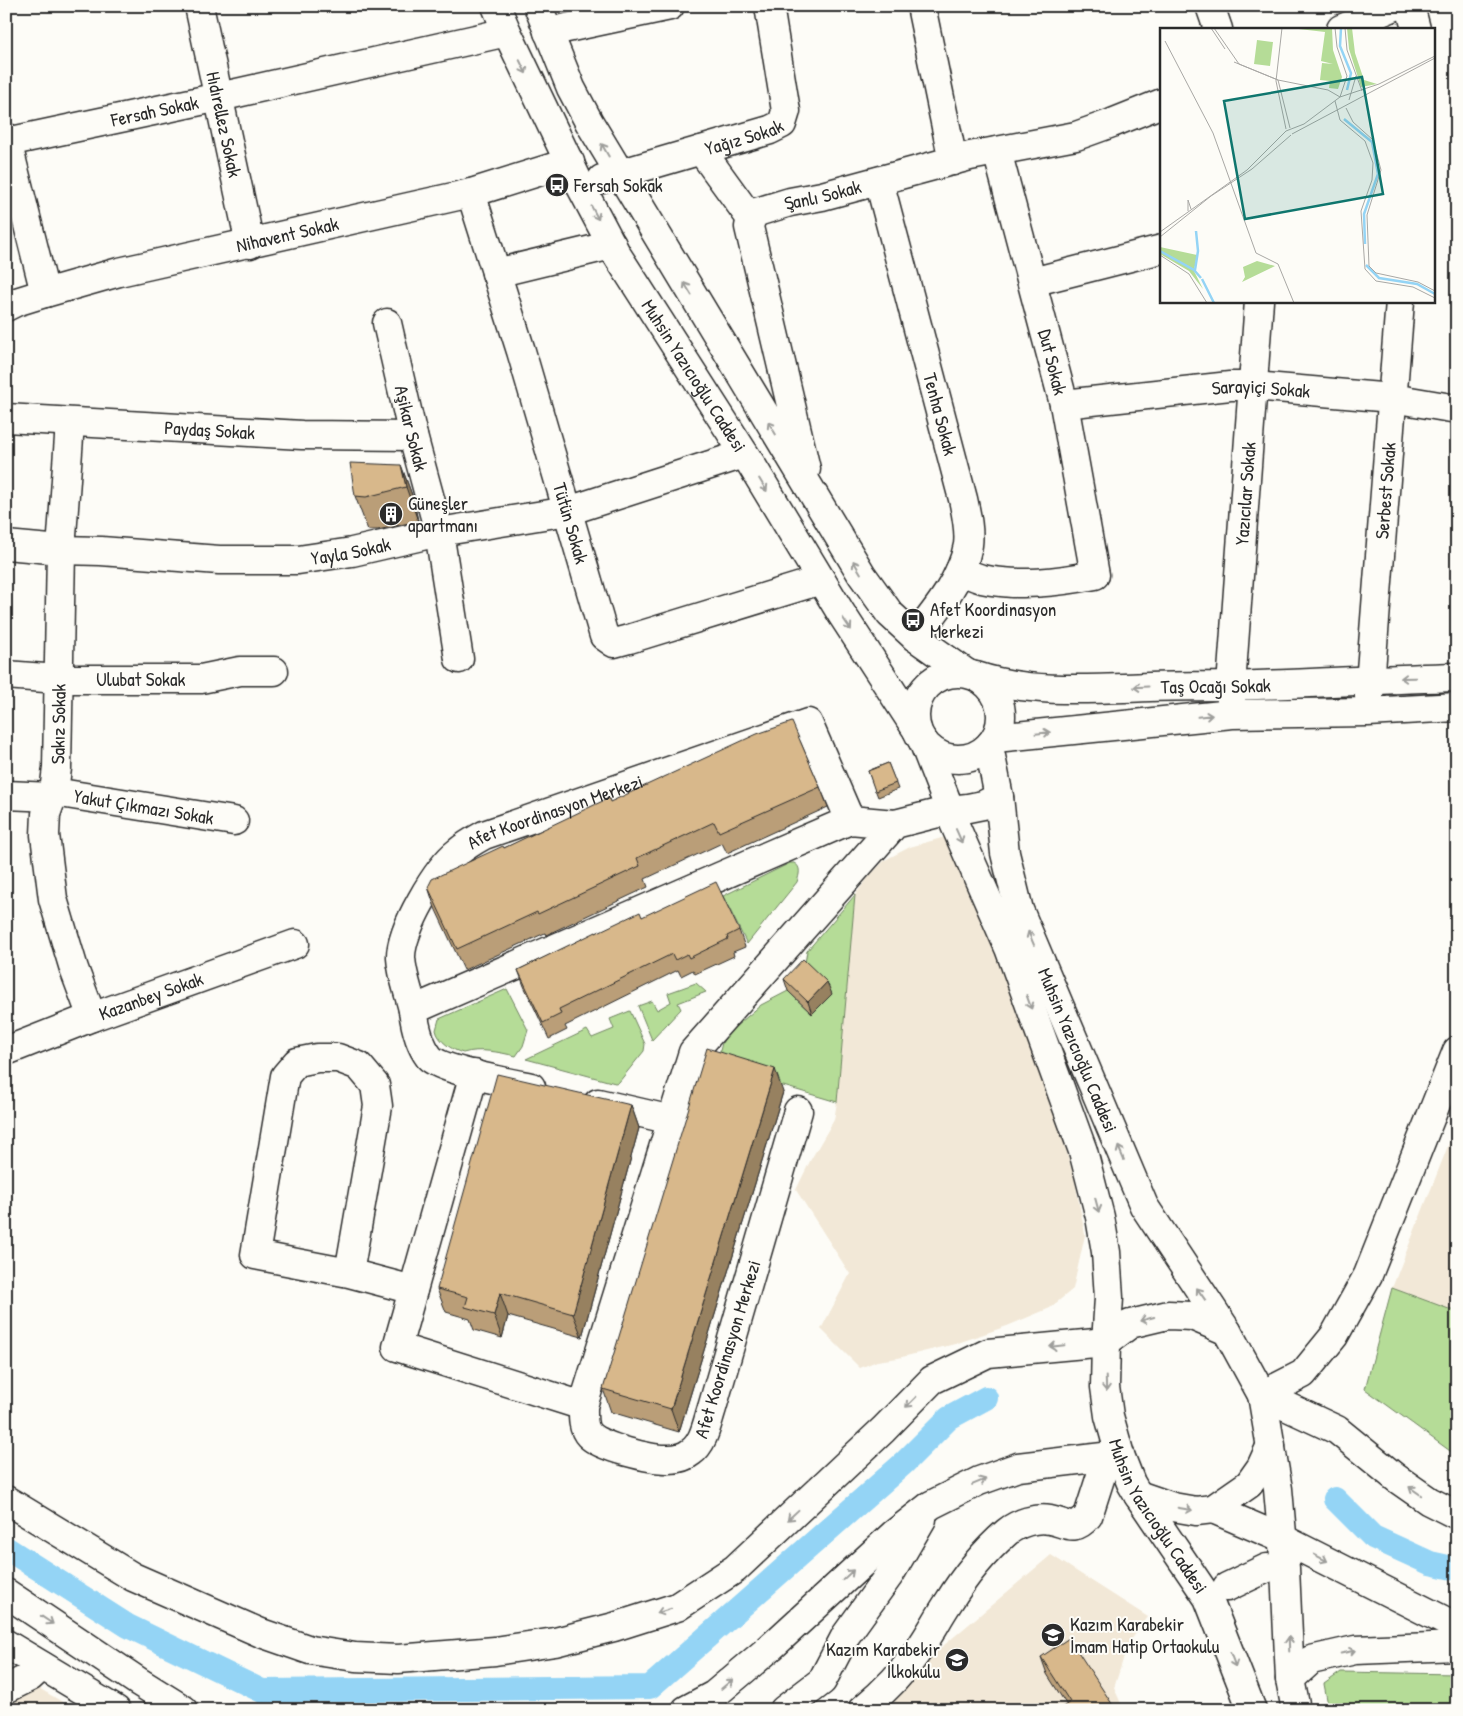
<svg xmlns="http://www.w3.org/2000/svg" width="1463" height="1716" viewBox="0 0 1463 1716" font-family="'Patrick Hand',sans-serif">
<rect width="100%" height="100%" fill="#fdfcf7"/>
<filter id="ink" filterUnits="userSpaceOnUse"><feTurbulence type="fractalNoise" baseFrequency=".02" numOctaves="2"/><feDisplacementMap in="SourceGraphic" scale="10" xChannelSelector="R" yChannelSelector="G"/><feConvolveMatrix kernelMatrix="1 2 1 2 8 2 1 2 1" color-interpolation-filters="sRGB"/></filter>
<g filter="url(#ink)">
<!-- built -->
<path fill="#f2e8d7" d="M959,833L1058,1121L1075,1181L1085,1235L1073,1289L1050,1308L1007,1326L955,1344L898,1358L877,1361L860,1368L821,1329L850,1274L796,1190L810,1161L834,1120L837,1102L855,895L870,875L885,860L910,847Z
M1457,1123V1312L1392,1288Z
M1051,1555L1148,1617L1128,1644L1114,1688L1124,1710H867Z
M37,1687L76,1710H6V1695Z"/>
<!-- green -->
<path fill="#b5dc97" stroke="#708461" d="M790,863H794C802,867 799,875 797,882L747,944L723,896Z
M855,895L837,1102L716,1066L722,1043L728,1033L761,1005L788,991L812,1014L831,994L805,963L807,951Z
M696,983L706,992L678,1003L681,1009L652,1040L638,1006L652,1001L657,1010L671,1002L668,993Z
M507,989L528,1030L523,1046L516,1056C498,1052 480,1048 463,1053C452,1050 438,1041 436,1030L439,1019Z
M630,1011L645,1044L644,1051L619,1082L615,1083L526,1059L587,1030L592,1038L614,1029L610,1019Z
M1392,1288L1457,1312V1456L1365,1389Z
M1341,1672L1457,1674V1710H1329L1324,1684Z"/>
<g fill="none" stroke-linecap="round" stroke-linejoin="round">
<!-- canal -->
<path stroke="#94d4f5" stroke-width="24" d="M1335,1499L1373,1537L1430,1563L1457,1569
M6,1548L128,1626L262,1691L650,1687L904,1463L949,1418L986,1398"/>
<!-- minor casing -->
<g stroke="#2b2b2b" stroke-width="31">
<g id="minor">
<path id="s1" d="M199,6L250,244"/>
<path id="s2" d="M496,6L507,32L580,185L617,255L751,464L841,613L917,730"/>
<path d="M538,6L571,88L589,122L862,575L890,614L915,637L966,673"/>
<path d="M921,6L953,161"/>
<path d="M1210,6L1218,29"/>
<path d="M1410,6L1416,29"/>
<path d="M1341,29L1395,6"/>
<path d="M548,32L670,6"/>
<path d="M6,137L45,293"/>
<path id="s3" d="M7,142L219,97L507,32"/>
<path d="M701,150L751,219"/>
<path id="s4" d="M602,179L770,130L782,124L786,111L769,6"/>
<path id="s5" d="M879,181L963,499C966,513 970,530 968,545C962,579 936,611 915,637"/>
<path id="s6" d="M471,193L521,351L604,636L614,643L629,639L821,580"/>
<path d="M496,273L612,245"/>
<path d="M1032,282L1162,249"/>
<path id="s7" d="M6,307L16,302L45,293L119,272L471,193L570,162"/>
<path id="s8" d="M387,323L413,436L439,532L459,659"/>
<path id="s9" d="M1064,404L1230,386H1254L1392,398L1457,409"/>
<path id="s10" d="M6,418L302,435L413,436"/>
<path d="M70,423L61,550L57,768L54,792L46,814L45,835L53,899L74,969L92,1017"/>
<path id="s11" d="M806,469L749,227L751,219L757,212L790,202L822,196L970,156L1076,136L1112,123L1162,103"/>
<path id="s12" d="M6,545L61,550L101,551L219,560H298L352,552L439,532L568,511L744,454"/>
<path d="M960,570C967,573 974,577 982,579C1019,587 1058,582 1095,575L1064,404L997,151"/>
<circle cx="958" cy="716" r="43"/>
<path id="s13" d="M6,675L58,679H201L240,671H274"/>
<path id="s14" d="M976,676C1029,694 1094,689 1150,687C1176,686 1203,686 1229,686C1305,684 1381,679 1457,677"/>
<path id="s15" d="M1369,696L1400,301"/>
<path id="s16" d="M1231,704V686L1259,301"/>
<path d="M995,738L1232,714L1368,712L1457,707"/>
<path id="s17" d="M923,741L950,810L954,823L1009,948L1083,1151L1100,1217L1106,1252L1109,1298L1106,1342L1105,1387L1109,1416L1120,1455L1131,1483L1138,1495L1208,1598L1252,1710"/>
<path id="s18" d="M989,746L999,797L1005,853L1019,910L1144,1206L1227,1331L1262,1395L1278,1489L1285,1568L1290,1679L1296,1710"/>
<path id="s19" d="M54,792L234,821"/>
<path d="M6,795L52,797"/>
<path id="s20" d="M413,1010C409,993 402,975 401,958C400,930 437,868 458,852C466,845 475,840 484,835L808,723L850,820"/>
<path id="s21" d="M6,1051L92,1017L295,944"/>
<path d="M474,1074L397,1347L583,1406"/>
<path d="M531,1087C512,1083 440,1070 429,1057C419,1044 415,1025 413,1010L850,820L895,824"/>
<path d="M598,1103L672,1120"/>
<path d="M798,1111L712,1408C707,1423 704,1443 691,1452C685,1457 677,1459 669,1459C653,1460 600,1447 589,1435C582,1428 583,1415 583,1406L693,1052L895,824L950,810L968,808L983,805L999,797"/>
<path d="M349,1273L255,1255L285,1076L297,1062L317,1058H338L359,1066L375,1085L378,1106L349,1273L413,1290"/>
<path d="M1262,1395L1303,1374L1334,1336L1368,1275L1457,1051"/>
<path d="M1262,1395L1337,1430L1396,1478L1429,1501L1457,1515"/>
<path d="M1138,1495L1173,1507L1196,1511L1213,1509L1249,1484L1261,1467L1271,1445"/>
<path d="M6,1500L133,1577L261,1633L310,1650L355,1657L398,1659L495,1651L555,1642L614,1627L677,1607L735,1569L883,1430L932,1380L988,1353L1106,1342L1130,1324L1168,1315L1192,1316L1227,1331"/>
<path d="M1213,1509L1283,1539L1457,1627"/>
<path d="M1227,1587L1267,1568"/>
<path d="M6,1593L139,1682L184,1710"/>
<path d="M6,1644L116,1710"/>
<path d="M1290,1679L1311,1660L1355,1650L1457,1646"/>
<path d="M6,1689L30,1677L42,1666"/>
<path d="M686,1710L714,1695L771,1647L894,1534L931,1505L979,1481L1018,1467L1120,1455"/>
<path d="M784,1710L822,1681L846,1635L890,1574L922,1519"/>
<path d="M862,1710C884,1692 904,1671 920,1648C930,1634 938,1618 948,1603C964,1577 984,1552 1007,1532C1018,1523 1036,1517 1050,1520C1067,1523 1074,1533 1088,1516L1107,1457"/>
</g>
</g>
<!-- minor -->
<use href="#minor" stroke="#fdfcf7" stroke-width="28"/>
</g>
<!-- wall -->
<path fill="#ba9e78" stroke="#2b2b2b" d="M401,465L413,498L418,521L378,530H368L355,496Z
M888,763L898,789L878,797L868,771Z
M820,787L828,807L727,853L722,843L645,879L648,887L546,935L545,933L464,970L435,908L428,887L504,848L610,802Z
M642,917L739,930L745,947L733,952L734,956L695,974L693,970L681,976L678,970L565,1026L567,1030L549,1039L524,986L518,970L596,933Z
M784,979L832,994L812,1014L788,991Z
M783,1092L679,1432L611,1412L603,1389Z
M631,1105L639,1128L582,1337L508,1316L502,1338L474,1330L470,1319L446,1312L437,1289Z
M1041,1657L1116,1710L1066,1704L1047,1674Z"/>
<!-- shaded-wall -->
<path fill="#978161" stroke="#2b2b2b" d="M401,465L413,498L418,521L406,487Z
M827,982L832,994L812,1014L808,1002Z
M775,1069L783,1092L679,1432L671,1409Z
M631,1105L639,1128L582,1337L573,1314Z
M500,1293L508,1316L502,1338L494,1315Z"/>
<!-- building -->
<path fill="#d8b88b" stroke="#2b2b2b" d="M350,463L401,465L406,487L366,497L355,496Z
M792,722L820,787L719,832L714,822L637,858L640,866L538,914L537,912L457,949L428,887L432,879L503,846L504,848L609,798L610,802L757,734Z
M888,763L896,783L875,791L868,771Z
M716,882L739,930L727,936L728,939L689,958L687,954L675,960L672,954L559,1009L561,1014L543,1023L518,970L596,932V933L640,912L642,917Z
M803,959L827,982L808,1002L784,979Z
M707,1048L775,1069L671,1409L603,1389Z
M497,1074L631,1105L573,1314L500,1293L494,1315L465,1307L468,1297L437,1289Z
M1069,1638L1116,1710H1058L1070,1702L1041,1657Z"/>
<!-- one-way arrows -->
<defs><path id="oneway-shaft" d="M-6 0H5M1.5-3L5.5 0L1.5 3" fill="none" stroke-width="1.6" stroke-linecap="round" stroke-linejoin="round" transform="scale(1.25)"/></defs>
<g stroke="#9e9e9b">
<use href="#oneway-shaft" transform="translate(523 67) rotate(64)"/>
<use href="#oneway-shaft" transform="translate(605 150) rotate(-120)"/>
<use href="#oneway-shaft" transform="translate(595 213) rotate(62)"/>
<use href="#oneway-shaft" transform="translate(688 289) rotate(-121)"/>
<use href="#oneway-shaft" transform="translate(772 428) rotate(-121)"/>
<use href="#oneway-shaft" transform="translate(763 485) rotate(59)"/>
<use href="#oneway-shaft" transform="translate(857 567) rotate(-121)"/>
<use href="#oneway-shaft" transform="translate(847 624) rotate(56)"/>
<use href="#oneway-shaft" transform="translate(1408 678) rotate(179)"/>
<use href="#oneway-shaft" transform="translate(1141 687) rotate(177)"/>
<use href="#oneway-shaft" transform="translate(1205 716) rotate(-6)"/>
<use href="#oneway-shaft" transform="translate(1043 733) rotate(-6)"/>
<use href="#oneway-shaft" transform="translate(959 836) rotate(66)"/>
<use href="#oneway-shaft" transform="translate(1031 938) rotate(-113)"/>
<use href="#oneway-shaft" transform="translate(1029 1002) rotate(70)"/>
<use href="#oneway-shaft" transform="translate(1121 1153) rotate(-113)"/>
<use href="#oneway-shaft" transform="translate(1097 1205) rotate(75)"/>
<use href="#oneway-shaft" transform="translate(1201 1294) rotate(-125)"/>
<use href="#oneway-shaft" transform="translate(1147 1319) rotate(165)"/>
<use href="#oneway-shaft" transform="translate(1057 1346) rotate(174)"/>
<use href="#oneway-shaft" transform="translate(1106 1384) rotate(88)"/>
<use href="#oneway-shaft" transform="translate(911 1402) rotate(135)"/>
<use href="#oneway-shaft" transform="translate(979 1482) rotate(-23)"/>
<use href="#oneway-shaft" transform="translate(1415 1491) rotate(-145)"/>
<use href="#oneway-shaft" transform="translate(1185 1509) rotate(10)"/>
<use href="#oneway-shaft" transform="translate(793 1515) rotate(137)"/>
<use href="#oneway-shaft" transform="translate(1321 1558) rotate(27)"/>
<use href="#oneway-shaft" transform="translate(848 1575) rotate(-43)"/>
<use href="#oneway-shaft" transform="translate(664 1611) rotate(162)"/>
<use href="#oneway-shaft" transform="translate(47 1620) rotate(34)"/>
<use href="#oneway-shaft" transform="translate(1289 1644) rotate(-92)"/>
<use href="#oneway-shaft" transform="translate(1348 1652) rotate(-12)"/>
<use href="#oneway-shaft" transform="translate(1233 1660) rotate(69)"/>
<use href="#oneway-shaft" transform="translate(727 1684) rotate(-40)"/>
</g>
</g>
<!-- icons -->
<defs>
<g id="bus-disc" transform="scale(1.25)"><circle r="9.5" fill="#2b2b2b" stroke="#fdfcf7"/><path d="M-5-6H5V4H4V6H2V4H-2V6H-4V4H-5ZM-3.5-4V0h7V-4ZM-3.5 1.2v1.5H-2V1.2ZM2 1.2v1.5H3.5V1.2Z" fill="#fff"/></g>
<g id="building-disc" transform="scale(1.25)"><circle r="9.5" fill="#2b2b2b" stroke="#fdfcf7"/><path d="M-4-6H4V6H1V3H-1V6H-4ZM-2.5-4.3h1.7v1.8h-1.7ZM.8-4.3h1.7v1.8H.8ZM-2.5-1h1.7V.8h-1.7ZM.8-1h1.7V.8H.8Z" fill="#fff"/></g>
<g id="school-disc" transform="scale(1.25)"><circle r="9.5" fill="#2b2b2b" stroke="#fdfcf7"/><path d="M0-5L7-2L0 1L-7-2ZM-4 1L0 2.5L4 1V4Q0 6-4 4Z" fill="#fff"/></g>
</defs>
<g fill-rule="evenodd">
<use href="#bus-disc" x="557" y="185"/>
<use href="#building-disc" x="391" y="514"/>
<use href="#bus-disc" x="913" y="620"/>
<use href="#school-disc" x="1053" y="1635"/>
<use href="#school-disc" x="957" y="1660"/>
</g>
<g text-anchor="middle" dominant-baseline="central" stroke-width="4" stroke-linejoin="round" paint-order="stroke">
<!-- street labels -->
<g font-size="19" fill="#2b2b2b" stroke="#fdfcf7">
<text stroke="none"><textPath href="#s3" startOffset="151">Fersah Sokak</textPath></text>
<text stroke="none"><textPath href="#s1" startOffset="121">Hıdırellez Sokak</textPath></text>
<text stroke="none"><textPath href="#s4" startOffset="148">Yağız Sokak</textPath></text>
<text stroke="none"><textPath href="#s11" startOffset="334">Şanlı Sokak</textPath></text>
<text stroke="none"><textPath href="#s7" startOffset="291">Nihavent Sokak</textPath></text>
<text transform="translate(1053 362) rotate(76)">Dut Sokak</text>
<text stroke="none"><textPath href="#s2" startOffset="420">Muhsin Yazıcıoğlu Caddesi</textPath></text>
<text stroke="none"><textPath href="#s9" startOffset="198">Sarayiçi Sokak</textPath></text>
<text stroke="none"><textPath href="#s5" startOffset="241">Tenha Sokak</textPath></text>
<text stroke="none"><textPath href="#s8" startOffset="108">Aşikar Sokak</textPath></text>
<text stroke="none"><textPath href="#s10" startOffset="204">Paydaş Sokak</textPath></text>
<text stroke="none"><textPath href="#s15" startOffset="206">Serbest Sokak</textPath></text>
<text stroke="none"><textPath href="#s16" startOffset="211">Yazıcılar Sokak</textPath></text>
<text stroke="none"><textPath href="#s6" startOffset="345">Tütün Sokak</textPath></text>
<text stroke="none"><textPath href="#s12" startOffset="346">Yayla Sokak</textPath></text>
<text stroke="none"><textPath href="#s13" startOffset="135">Ulubat Sokak</textPath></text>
<text stroke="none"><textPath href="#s14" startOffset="241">Taş Ocağı Sokak</textPath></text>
<text transform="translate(58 724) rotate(-89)">Sakız Sokak</text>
<text stroke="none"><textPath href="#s19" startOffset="91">Yakut Çıkmazı Sokak</textPath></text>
<text stroke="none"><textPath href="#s20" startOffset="282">Afet Koordinasyon Merkezi</textPath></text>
<text stroke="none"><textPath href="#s21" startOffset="155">Kazanbey Sokak</textPath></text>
<text stroke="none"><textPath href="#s18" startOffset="319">Muhsin Yazıcıoğlu Caddesi</textPath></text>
<text transform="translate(727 1349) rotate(-73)">Afet Koordinasyon Merkezi</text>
<text stroke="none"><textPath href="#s17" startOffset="821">Muhsin Yazıcıoğlu Caddesi</textPath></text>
</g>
<!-- poi labels -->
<g font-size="19" fill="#2b2b2b" stroke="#fdfcf7" text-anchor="start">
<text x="574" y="185">Fersah Sokak</text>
<text x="408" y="503">Güneşler<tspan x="408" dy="22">apartmanı</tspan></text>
<text x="930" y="609">Afet Koordinasyon<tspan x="930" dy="22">Merkezi</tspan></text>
<text x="1070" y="1624">Kazım Karabekir<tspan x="1070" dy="22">İmam Hatip Ortaokulu</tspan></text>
<text x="940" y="1649" text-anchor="end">Kazım Karabekir<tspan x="940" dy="22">İlkokulu</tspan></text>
</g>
</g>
<!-- overview -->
<g transform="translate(1160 28)">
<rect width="275" height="275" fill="#fdfcf7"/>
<path d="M130,0H172L173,22L182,49L178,61L169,60L170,53L160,52L162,35L173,36L161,33L165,4ZM187,0H192L195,25L204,52L217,56L201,59L189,21ZM97,12L113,14L110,38L94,36ZM0,219L37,227L34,243L43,261L29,243L0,226ZM97,233L115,238L82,254L85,249L83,239Z" fill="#b5dc97"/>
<path fill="none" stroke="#94d4f5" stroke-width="2.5" d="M181,0L180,18L191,45L187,62M184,91L212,114L218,146L204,186L205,216M0,223L34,242L41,250M206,237L219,250L257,256L275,266M35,242L38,223L36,203M42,251L54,275"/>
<path fill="none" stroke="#a9a8a5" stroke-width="1" d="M51,0L65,21M54,0L79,36L118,52L168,62L180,69M122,0L116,53L126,101M175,0L177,19L187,48L180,69M185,0L187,22L202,63M5,13L53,105L96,225L118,236L134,275M74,34L118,52M118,52L130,100M189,72L196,48M175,73L180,92L205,113L213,135L212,152L201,183L205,241L216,253L253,259L275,270M186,80L193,94L213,112L221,142L207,187L209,238L216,245L258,254L275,263M126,103L144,96L180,69L219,56L275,28M132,106L275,30M28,183V172L31,181M0,204L87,142L126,103M0,209L51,168L92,141L131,107M0,227L29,246L47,275"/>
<path fill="#0f766e" fill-opacity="0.15" stroke="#0f766e" stroke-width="2.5" d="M202,49L223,166L85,191L64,73Z"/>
<rect width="275" height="275" fill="none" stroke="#2b2b2b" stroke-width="2.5"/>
</g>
<!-- margin -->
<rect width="1463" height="1716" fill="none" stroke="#fdfcf7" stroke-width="25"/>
<rect x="12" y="12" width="1438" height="1691" fill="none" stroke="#2b2b2b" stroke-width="2" filter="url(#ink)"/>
</svg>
